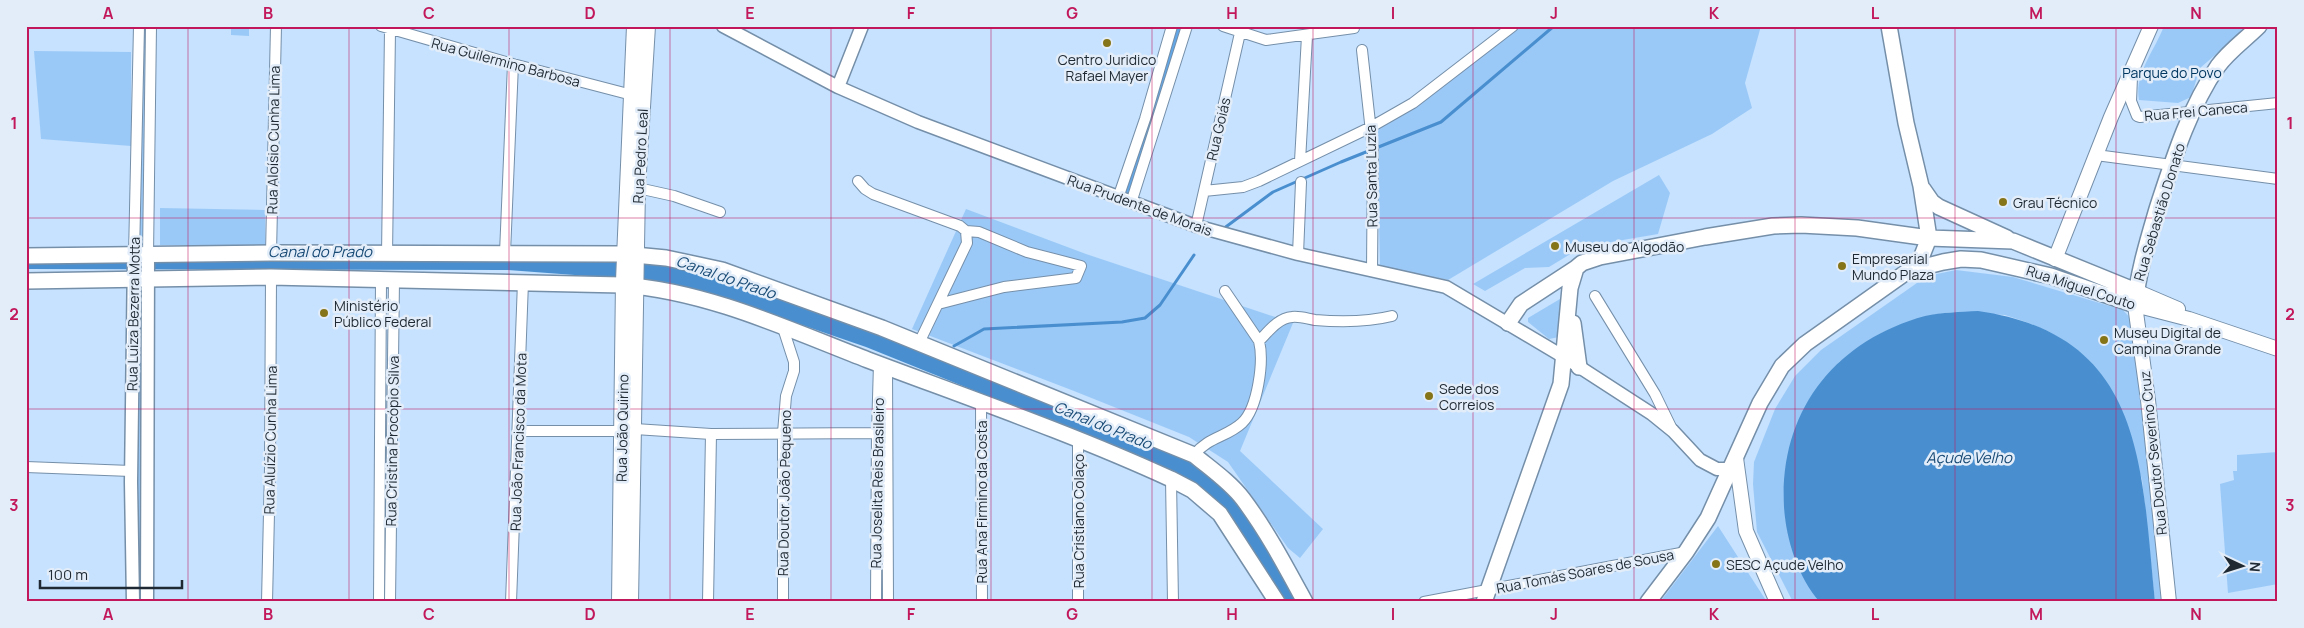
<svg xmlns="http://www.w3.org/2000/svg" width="2304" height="628" viewBox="0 0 2304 628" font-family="Manrope,sans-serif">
<rect width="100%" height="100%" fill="#c6e2ff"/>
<!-- green -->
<path fill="#9bc9f7" d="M141,26H149L146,248L136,247Z
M231,26H249V36L231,35Z
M1511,26H1761L1745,83L1752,108L1712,134L1613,181L1448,280L1380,266L1377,128Z
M2164,26H2249L2200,68L2191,97L2178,103L2139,100C2134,74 2155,50 2164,26Z
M34,51L131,52V146L41,139Z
M1659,175L1670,193L1658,234L1582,247L1549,267L1525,268L1485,291L1473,284Z
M160,208L265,210V245H160Z
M966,209L1086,254L1293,323L1240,451L1323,529L1300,558L1288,548L1228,462L1189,437L1074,391L912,329Z
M1956,270L2013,277L2123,310L2134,322L2164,602H2155L2142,479L2098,371L2067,343L2048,331L2026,322L2005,315L1951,312L1927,316L1902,324L1879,334L1839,362L1785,518L1801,573L1820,602H1793L1757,532L1753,484L1754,462L1775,409L1795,376L1821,350L1927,276Z
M136,281L146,282L145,602H135Z
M1565,296L1559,337L1549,339L1528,322V318Z
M2278,452V584L2228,593L2220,484L2234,480L2233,471H2237V455Z
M1718,526L1767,602H1660Z"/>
<!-- forest -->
<path fill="#61a7e8" d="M1175,26H1183L1130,199L1122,196Z"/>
<!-- water -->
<path fill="#498fcf" d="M26,257L662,261L705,270L902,340L1196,461L1230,492L1266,543L1298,602H1279L1192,483L1164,467L866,347L703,291L654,281L508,270L26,269Z
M1978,311C2146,335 2141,467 2155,602H1820C1798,578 1786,539 1784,507C1779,412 1834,341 1925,316C1942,312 1960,312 1978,311Z"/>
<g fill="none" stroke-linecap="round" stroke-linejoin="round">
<!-- stream -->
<path stroke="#498fcf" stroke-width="3" d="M1223,229L1273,192L1341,162L1441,122L1554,26
M954,346L984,329L1122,322L1145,318L1160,305L1194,255"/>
<!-- minor casing -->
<g stroke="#758fa9" stroke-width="12">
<path id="minor" d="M381,26L513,64L632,95
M1223,26L1266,40L1354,28V26
M1362,50L1373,150L1372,271
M2132,77L2131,101L2137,116L2140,117L2278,103
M2096,155L2278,179
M1300,161L1307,36
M858,181L865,189L873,194L960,226L966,231L979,232L1027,252L1081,266L1076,278L1004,287L938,304
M638,188L674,196L720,212
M1204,191L1243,187L1259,181L1371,127L1413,103L1513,26
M1118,198L1145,119L1172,26
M1131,203L1187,26
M1196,226L1240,33
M271,253L276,26
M505,253L513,64
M1298,254L1301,182
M134,255L139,26
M148,255L151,26
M387,255L390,30
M1595,296L1655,394L1672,429
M1259,341C1268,332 1278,318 1292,317C1300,316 1308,319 1315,320C1340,322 1368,322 1392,316
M919,343L967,243L966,231
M887,366L888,602
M981,403L982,602
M635,429L711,434L877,433
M519,431H622
M1194,455C1208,437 1227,437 1242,423C1258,408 1264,361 1259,341L1225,291
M26,467L131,471
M1171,479L1173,602
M267,602L270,468L271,277
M379,602L381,280
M390,602L394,280
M511,602L523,282
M708,602L711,434
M783,602V433L786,396L794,371V362L783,328
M876,602L877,433L879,364
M1078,602V441
M1424,602L1686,552"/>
</g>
<!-- tertiary casing -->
<g stroke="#758fa9" stroke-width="15">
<path id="tertiary" d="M723,26L838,87L918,122L1196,226L1298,254L1446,287L1564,357L1652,414L1673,431L1700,460L1717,469H1731
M838,87L862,26
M133,602L131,482L134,255
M147,602L148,255"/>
</g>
<!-- secondary casing -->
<g stroke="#758fa9" stroke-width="16">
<path id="secondary" d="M2055,259L2111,117L2151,26
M2136,291L2178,309
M1736,458L1746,531L1777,602
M619,602L623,281L634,26
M631,602L638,188L648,26
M2169,602L2148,400L2135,305L2189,319L2278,349"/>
</g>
<!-- primary casing -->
<g stroke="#758fa9" stroke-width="18">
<path id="primary" d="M1889,26L1906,123L1921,186L1929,238L1921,258L1909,270
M1923,189L1932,202L1939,207L2007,238
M26,256L271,253L624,254L666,258L722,270L882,328L1194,455C1211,469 1230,482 1243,499C1267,531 1286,567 1305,602
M26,281L271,277L622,285C707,291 790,330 868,360C969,398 1073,434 1171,479L1192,490L1220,514L1277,602
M1508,323L1521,304L1576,268
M1573,323L1579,367
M1484,602L1561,384L1570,288L1576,268L1582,263L1600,257L1705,237L1773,226L1801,225L1857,228L1929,238L2013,241L2136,291
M1648,602L1686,552L1708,518L1760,403L1782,366L1805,344L1908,271L1943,262L1961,259L1981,260L2051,276L2135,305C2138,272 2148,240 2157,209C2173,160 2189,108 2218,66C2229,51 2246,39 2259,26"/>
</g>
<!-- minor -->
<use href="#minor" stroke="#fff" stroke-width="10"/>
<!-- tertiary -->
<use href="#tertiary" stroke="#fff" stroke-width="12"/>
<!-- secondary -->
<use href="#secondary" stroke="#fff" stroke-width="14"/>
<!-- primary -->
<use href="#primary" stroke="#fff" stroke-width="15"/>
</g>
<!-- grid -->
<path fill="none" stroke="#c2185b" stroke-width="1" stroke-opacity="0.55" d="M188,26V602M349,26V602M509,26V602M670,26V602M831,26V602M991,26V602M1152,26V602M1313,26V602M1473,26V602M1634,26V602M1795,26V602M1955,26V602M2116,26V602M26,218H2278M26,409H2278"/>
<!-- markers -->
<g fill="#867518" stroke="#e2edf9" stroke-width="2">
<circle cx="1107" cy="43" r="5"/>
<circle cx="2003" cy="202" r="5"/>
<circle cx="1555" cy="246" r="5"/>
<circle cx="1842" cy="266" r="5"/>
<circle cx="324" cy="313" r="5"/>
<circle cx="2104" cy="340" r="5"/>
<circle cx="1429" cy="396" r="5"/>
<circle cx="1716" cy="564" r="5"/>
</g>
<g text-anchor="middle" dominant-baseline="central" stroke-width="5" stroke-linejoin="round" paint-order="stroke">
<!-- poi labels -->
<g font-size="14" fill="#1e2933" stroke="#e2edf9" text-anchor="start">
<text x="1107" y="59" text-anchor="middle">Centro Juridico<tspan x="1107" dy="16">Rafael Mayer</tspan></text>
<text x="2013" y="202">Grau Técnico</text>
<text x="1565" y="246">Museu do Algodão</text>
<text x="1852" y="258">Empresarial<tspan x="1852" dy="16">Mundo Plaza</tspan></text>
<text x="334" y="305">Ministério<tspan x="334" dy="16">Público Federal</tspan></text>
<text x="2114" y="332">Museu Digital de<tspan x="2114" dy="16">Campina Grande</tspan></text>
<text x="1439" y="388">Sede dos<tspan x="1439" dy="16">Correios</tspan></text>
<text x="1726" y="564">SESC Açude Velho</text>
</g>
<!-- street labels -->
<g font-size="14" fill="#1e2933" stroke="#e2edf9">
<text transform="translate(506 62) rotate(15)">Rua Guilermino Barbosa</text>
<text transform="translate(2196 111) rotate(-5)">Rua Frei Caneca</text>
<text transform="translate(1218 129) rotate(-77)">Rua Goiás</text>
<text transform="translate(273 140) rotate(-89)">Rua Aloísio Cunha Lima</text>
<text transform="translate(640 156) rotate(-87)">Rua Pedro Leal</text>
<text transform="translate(1371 176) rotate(-91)">Rua Santa Luzia</text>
<text transform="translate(1140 205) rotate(20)">Rua Prudente de Morais</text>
<text transform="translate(2159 212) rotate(-73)">Rua Sebastião Donato</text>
<text transform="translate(2081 287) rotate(18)">Rua Miguel Couto</text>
<text transform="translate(133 314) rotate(-89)">Rua Luiza Bezerra Motta</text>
<text transform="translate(622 428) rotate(-89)">Rua João Quirino</text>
<text transform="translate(270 440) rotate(-89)">Rua Aluízio Cunha Lima</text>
<text transform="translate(392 441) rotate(-89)">Rua Cristina Procópio Silva</text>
<text transform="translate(518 442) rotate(-88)">Rua João Francisco da Mota</text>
<text transform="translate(2153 453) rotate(-96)">Rua Doutor Severino Cruz</text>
<text transform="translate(877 483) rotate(-89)">Rua Joselita Reis Brasileiro</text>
<text transform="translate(784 493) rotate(-89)">Rua Doutor João Pequeno</text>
<text transform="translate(981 502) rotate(-90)">Rua Ana Firmino da Costa</text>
<text transform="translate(1078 521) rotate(-90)">Rua Cristiano Colaço</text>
<text transform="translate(1585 571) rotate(-11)">Rua Tomás Soares de Sousa</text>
</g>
<!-- park labels -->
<g font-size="14" fill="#003660" stroke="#e2edf9">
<text x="2172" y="72">Parque do Povo</text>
</g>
<!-- water labels -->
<g font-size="15" font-style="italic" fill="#184a75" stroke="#e2edf9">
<text x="320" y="251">Canal do Prado</text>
<text transform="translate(726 277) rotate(19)">Canal do Prado</text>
<text transform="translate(1103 425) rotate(22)">Canal do Prado</text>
<text x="1969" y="457">Açude Velho</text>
</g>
</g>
<!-- border -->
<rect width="2304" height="628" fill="none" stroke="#e2edf9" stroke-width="55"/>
<!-- north arrow -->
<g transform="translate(2242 566) rotate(94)" stroke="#e2edf9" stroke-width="4" paint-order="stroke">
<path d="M0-4L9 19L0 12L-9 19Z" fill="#1e2933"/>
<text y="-8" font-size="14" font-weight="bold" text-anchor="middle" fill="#1e2933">N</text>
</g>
<!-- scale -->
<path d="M40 580v8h142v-8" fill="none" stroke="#1e2933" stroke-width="2.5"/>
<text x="48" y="580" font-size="15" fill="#1e2933" stroke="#e2edf9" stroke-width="4" paint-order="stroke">100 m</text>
<rect x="28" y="28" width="2248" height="572" fill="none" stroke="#c2185b" stroke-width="2"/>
<g font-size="16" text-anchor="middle" font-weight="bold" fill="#c2185b">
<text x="108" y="19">A</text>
<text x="268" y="19">B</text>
<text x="429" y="19">C</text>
<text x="590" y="19">D</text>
<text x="750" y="19">E</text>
<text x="911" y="19">F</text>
<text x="1072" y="19">G</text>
<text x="1232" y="19">H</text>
<text x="1393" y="19">I</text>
<text x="1554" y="19">J</text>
<text x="1714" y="19">K</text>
<text x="1875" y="19">L</text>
<text x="2036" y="19">M</text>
<text x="2196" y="19">N</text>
<text x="14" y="129">1</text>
<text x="2290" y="129">1</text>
<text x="14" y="320">2</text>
<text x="2290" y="320">2</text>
<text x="14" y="511">3</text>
<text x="2290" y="511">3</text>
<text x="108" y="620">A</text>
<text x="268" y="620">B</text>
<text x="429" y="620">C</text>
<text x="590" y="620">D</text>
<text x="750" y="620">E</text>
<text x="911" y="620">F</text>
<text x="1072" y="620">G</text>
<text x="1232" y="620">H</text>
<text x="1393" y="620">I</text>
<text x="1554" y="620">J</text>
<text x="1714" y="620">K</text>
<text x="1875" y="620">L</text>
<text x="2036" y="620">M</text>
<text x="2196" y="620">N</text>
</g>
</svg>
